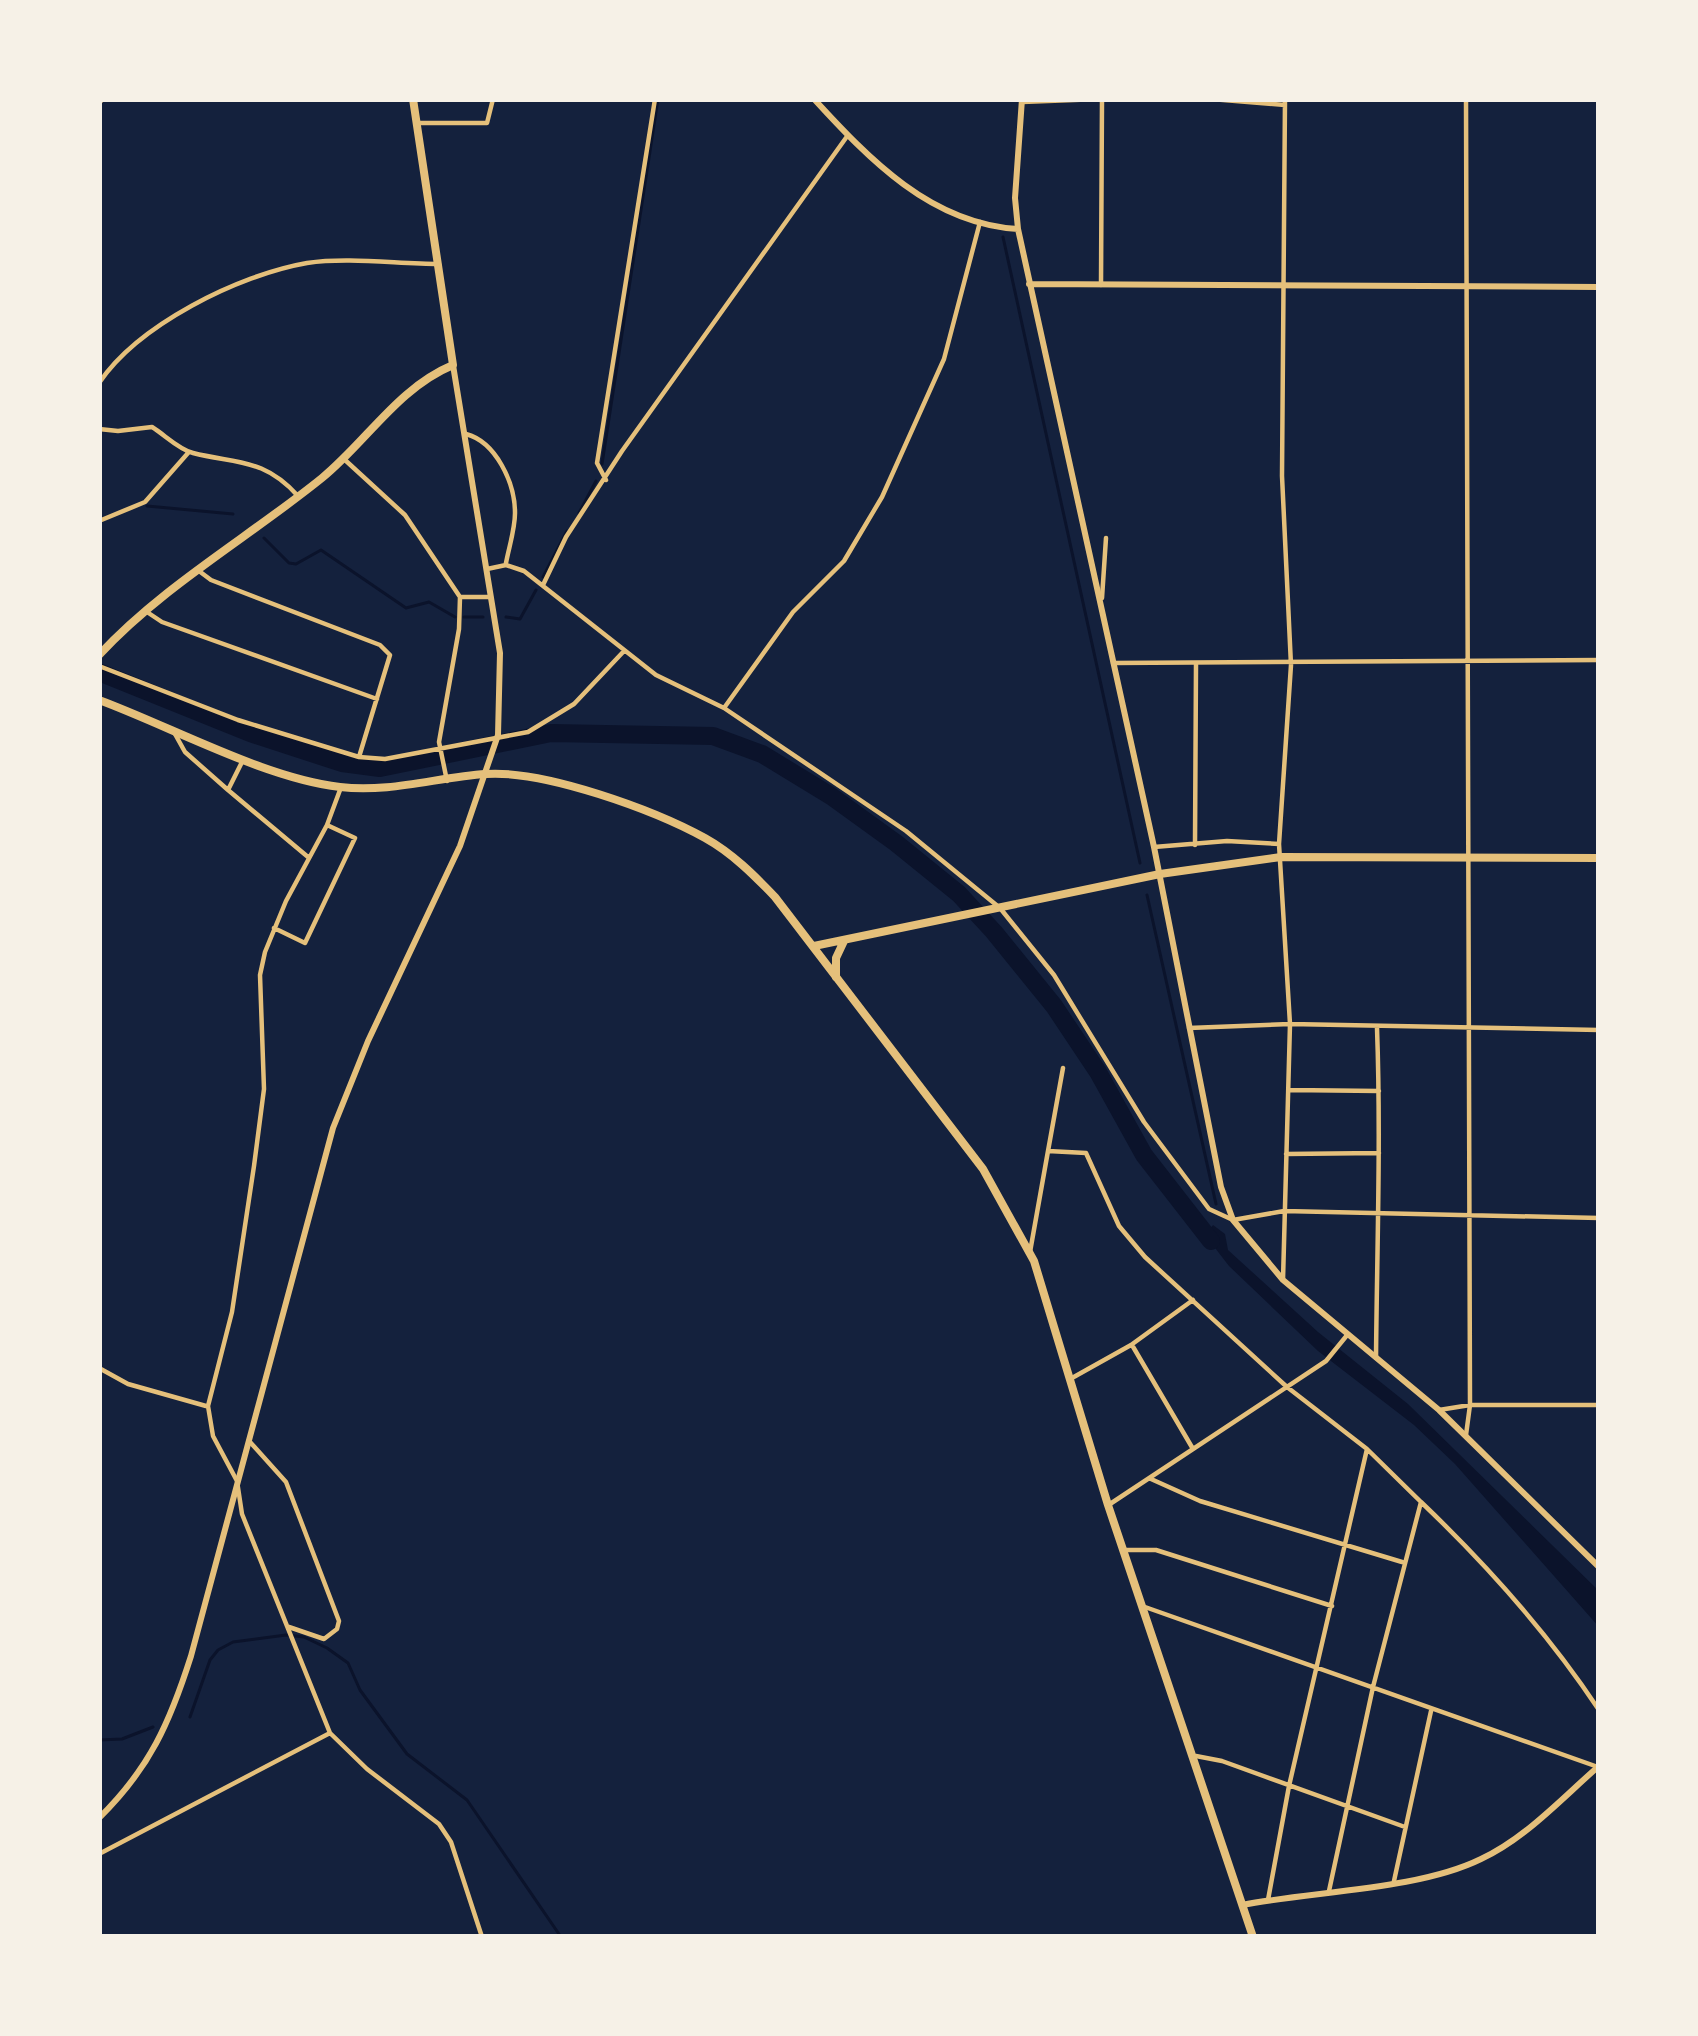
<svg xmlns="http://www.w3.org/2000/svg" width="1698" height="2036" viewBox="0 0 1698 2036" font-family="Raleway,sans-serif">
<rect width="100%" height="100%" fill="#14213d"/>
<!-- water -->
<path fill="#0b132b" d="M1195,1222L1210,1229L1213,1225L1225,1234L1228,1250L1318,1332L1408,1404L1599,1591V1627L1455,1464L1414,1425L1318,1351L1229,1266Z"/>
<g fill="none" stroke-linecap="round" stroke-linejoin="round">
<!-- stream -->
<path stroke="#0b132b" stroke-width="3" d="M1003,237L1140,863
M602,464L658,99
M147,506L233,514
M579,513L596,481
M264,538L289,563L296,564L321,550L406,608L429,602L455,617
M543,577L567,531
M464,617H483
M506,617L520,619L536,590
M1147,895L1216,1204
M190,1717L210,1660L218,1650L233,1642L286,1635L304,1637L327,1648L348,1663L360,1690L407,1754L467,1800L561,1937
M99,1740L122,1739L153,1727"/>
<!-- river -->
<path stroke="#0b132b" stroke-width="18" d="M101,673L250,733L342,763L380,768L551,733L713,736L762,754L831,796L896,843L959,894L994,932L1054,1006L1098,1072L1144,1155L1211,1241"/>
<!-- minor -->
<path stroke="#e5c07b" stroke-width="4.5" d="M1211,99L1285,105
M1022,102L1100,99
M99,103L103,99
M416,123H487L493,99
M1101,285L1102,99
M99,383C138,325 238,275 307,263C349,257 397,264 439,264
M99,429L118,431L152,427C165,435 178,449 193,453C237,464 264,458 298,496
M466,434C496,442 515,483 515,513C515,529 509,547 506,563
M345,460L405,515L460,597L459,629L439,742L447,781
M606,480L597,463L655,99
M99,521L145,502L188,453
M487,569L506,565L524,571L656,675L724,708L906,831L1000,908L1054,975L1144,1122L1209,1209L1233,1220L1284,1211L1599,1218
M199,571L211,580L380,645L390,655L359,757
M543,585L566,537L622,451L848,135
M460,597H491
M1102,598L1106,538
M147,612L162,622L377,699
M1113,663L1599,660
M99,666L238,720L359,757L385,759L528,732L574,704L624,651
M724,708L793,612L844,561L882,497L944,359L980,222
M175,734L185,752L228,790
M243,760L228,790L308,857
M340,790L327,825L286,901L265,952L260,975L264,1089L254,1166L232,1312L208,1406L213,1436L237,1481L242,1514L330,1733L367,1769L439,1824L451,1842L482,1937
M1195,845L1196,664
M1154,847L1227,841L1279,844
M274,928L305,943L355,838L327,825
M1189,1028L1290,1024L1599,1030
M1289,1090L1379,1091
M1048,1151L1063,1068
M1286,1154L1379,1153
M1030,1252L1048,1151L1086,1153L1119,1226L1145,1257L1287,1387L1367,1449L1289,1786L1268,1900
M1283,1280L1290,1024L1279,844L1291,665L1282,476L1285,99
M1132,1345L1193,1449
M1376,1358C1377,1248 1381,1138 1377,1028
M99,1368L128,1384L206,1406
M1072,1378L1131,1345L1193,1300
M1439,1410L1470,1405H1599
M1466,1435L1470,1405L1466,99
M250,1442L286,1482L339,1621L337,1629L324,1639L289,1627
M1151,1479L1200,1501L1402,1562
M1421,1502C1488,1566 1548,1633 1599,1710
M1110,1504L1326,1361L1348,1334
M1124,1550H1156L1332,1606
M1145,1607L1598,1767
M1196,1756L1222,1761L1405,1827
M99,1854L330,1733
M1394,1881L1431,1711
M1329,1891L1373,1687L1421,1502L1368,1450"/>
<!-- tertiary -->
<path stroke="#e5c07b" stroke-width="6" d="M814,99C869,159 931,224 1018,229
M1022,99L1015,198L1018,229L1154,847L1221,1187L1233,1220L1283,1280L1439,1410L1599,1567
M1029,284L1599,287
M99,1818C150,1768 170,1722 191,1656L333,1128L368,1041L460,846L498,735L500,653L453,365
M1242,1905C1314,1891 1418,1890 1481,1859C1526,1838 1562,1798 1599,1766"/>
<!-- secondary -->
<path stroke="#e5c07b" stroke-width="8" d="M814,946L1160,874L1281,857L1599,858
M836,977V958L844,941"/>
<!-- primary -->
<path stroke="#e5c07b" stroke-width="8" d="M99,700C172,727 264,778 340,787C390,793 438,777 486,774C545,770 654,810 705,838C732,853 754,875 775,897L983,1169L1034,1261L1108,1505L1253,1937"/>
<!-- trunk -->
<path stroke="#e5c07b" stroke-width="8" d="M99,655C163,586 249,537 322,478C367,441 398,388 453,365L413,99"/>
</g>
<!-- border -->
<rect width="1698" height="2036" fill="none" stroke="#f6f1e7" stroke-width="204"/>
</svg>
